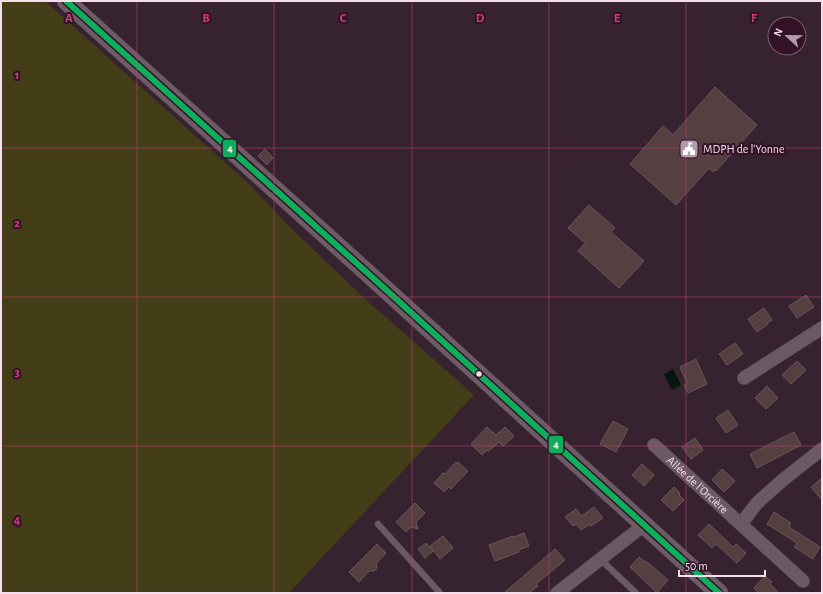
<svg xmlns="http://www.w3.org/2000/svg" width="823" height="594" viewBox="0 0 823 594" font-family="'Alegreya Sans',sans-serif">
<rect width="100%" height="100%" fill="#36232f"/>
<!-- green -->
<path fill="#433d18" d="M1,1H45L248,183L288,225L363,297L474,395L289,593H1Z"/>
<!-- water -->
<path fill="#07160f" d="M673,369L681,385L672,390L664,374Z"/>
<!-- building -->
<path fill="#553f40" stroke="#695859" d="M715,87L757,125L716,171L715,170L713,172L709,168L676,205L630,164L663,126L673,135Z
M265,149L273,158L267,165L258,156Z
M589,205L615,228L611,232L644,261L619,288L578,251L585,243L568,228Z
M806,295L814,307L797,318L789,306Z
M764,308L772,320L767,323L768,324L757,332L748,319Z
M735,343L743,354L727,365L719,354Z
M696,359L707,384L688,393L684,385L687,383L680,367Z
M797,361L806,370L791,384L782,375Z
M767,386L778,398L766,409L755,398Z
M728,410L738,425L726,433L716,418Z
M613,421L628,429L616,452L600,444Z
M487,427L496,435L505,427L514,436L503,446L499,442L489,451L487,450L482,455L471,444Z
M794,432L801,445L757,468L750,454Z
M695,438L703,450L691,459L682,447Z
M456,462L457,464L458,462L468,471L451,489L449,487L444,492L434,483L443,473L445,474Z
M642,464L654,475L644,486L632,475Z
M722,469L735,481L724,492L712,480Z
M822,478V500L811,487Z
M674,487L680,493L679,495L684,500L673,511L661,500Z
M415,503L425,513L416,522L418,529L411,527L406,532L396,522Z
M594,507L603,518L591,526L590,524L581,530L576,524L573,526L565,517L576,509L582,516Z
M774,512L791,523L789,527L820,547L813,559L794,547L797,543L767,524Z
M709,524L733,547L736,544L746,553L737,563L716,544L712,548L698,535Z
M524,533L529,546L518,550L519,552L495,561L489,545L513,536L514,537Z
M443,536L453,548L440,559L430,546Z
M426,543L433,551L425,558L418,549Z
M377,544L386,553L376,564L377,568L374,571H369L359,582L349,572Z
M555,549L565,560L536,584L538,586L529,593H504Z
M639,557L644,561L647,562L668,580L657,593L630,567Z
M765,576L772,582L770,584L779,593H759L754,588Z"/>
<g fill="none" stroke-linecap="round" stroke-linejoin="round">
<!-- lane casing -->
<g stroke="#4f3f49" stroke-width="7">
<path id="lane" d="M378,524L440,593
M600,559L636,593"/>
</g>
<!-- street casing -->
<g stroke="#4f3f49" stroke-width="14">
<g id="street">
<path d="M744,378L822,328"/>
<path id="s1" d="M654,445L803,581"/>
<path d="M741,524L757,503L784,479L822,449"/>
<path d="M557,593L644,525"/>
</g>
</g>
<!-- secondary casing -->
<g stroke="#4f3f49" stroke-width="19">
<path id="secondary" d="M66,1L383,287L719,593"/>
</g>
<!-- lane -->
<use href="#lane" stroke="#695a63" stroke-width="6"/>
<!-- street -->
<use href="#street" stroke="#695a63" stroke-width="13"/>
<!-- secondary -->
<use href="#secondary" stroke="#6d5c66" stroke-width="18"/>
<!-- bus-1 casing -->
<g stroke="#331127" stroke-width="9">
<path id="bus-1" d="M66,1L383,287L719,593"/>
</g>
<!-- bus-1 -->
<use href="#bus-1" stroke="#0daf5c" stroke-width="6"/>
</g>
<!-- grid -->
<path fill="none" stroke="#cc3f78" stroke-width="1" stroke-opacity="0.55" d="M137,1V593M274,1V593M412,1V593M549,1V593M686,1V593M1,148H822M1,297H822M1,446H822"/>
<!-- icons -->
<defs>
<g id="civic-square" transform="scale(1)"><rect x="-9" y="-9" width="18" height="18" rx="4" fill="#b29ca9" stroke="#331127"/><path d="M-.6-6.5H3V-4.5H.6V-3L4-1V1h2V6H-6V1h2V-1L-.6-3ZM-1.2 2.5V6h2.4V2.5Z" fill="#fff"/></g>
</defs>
<g fill-rule="evenodd">
<use href="#civic-square" x="689" y="149"/>
</g>
<!-- markers -->
<circle fill="#f5ddea" stroke="#331127" stroke-width="1.5" cx="479" cy="374" r="3.5"/>
<g text-anchor="middle" dominant-baseline="central" stroke-width="4" stroke-linejoin="round" paint-order="stroke">
<!-- poi labels -->
<g font-size="12" fill="#f5ddea" stroke="#331127" text-anchor="start">
<text x="703" y="149">MDPH de l'Yonne</text>
</g>
<!-- street labels -->
<g font-size="12" fill="#f5ddea" stroke="#331127">
<text stroke="none"><textPath href="#s1" startOffset="59">Allée de l'Orcière</textPath></text>
</g>
</g>
<g font-size="13" text-anchor="middle" font-weight="bold" fill="#cc3f78" stroke="#331127" stroke-width="4" stroke-linejoin="round" paint-order="stroke">
<text x="69" y="22">A</text>
<text x="206" y="22">B</text>
<text x="343" y="22">C</text>
<text x="480" y="22">D</text>
<text x="617" y="22">E</text>
<text x="754" y="22">F</text>
<text x="17" y="79">1</text>
<text x="17" y="227">2</text>
<text x="17" y="376">3</text>
<text x="17" y="524">4</text>
</g>
<g stroke="#331127" stroke-width="1.5">
<rect x="222" y="139" width="15" height="19" rx="4" fill="#0daf5c"/>
<rect x="548" y="435" width="16" height="19" rx="4" fill="#0daf5c"/>
</g>
<g font-size="11" text-anchor="middle" font-weight="bold" fill="#fff">
<text x="230" y="152">4</text>
<text x="556" y="448">4</text>
</g>
<!-- border -->
<rect width="823" height="594" fill="none" stroke="#f5ddea" stroke-width="4"/>
<!-- north arrow -->
<g transform="translate(787 36) rotate(292)"><circle r="19" fill="#331127" stroke="#816375"/>
<path d="M0-3L7 15L0 10L-7 15Z" fill="#b29ca9"/>
<text y="-6" font-size="11" font-weight="bold" text-anchor="middle" fill="#f5ddea">N</text>
</g>
<!-- scale -->
<path d="M679 570v6h86v-6" fill="none" stroke="#f5ddea" stroke-width="2"/>
<text x="685" y="570" font-size="12" fill="#f5ddea" stroke="#331127" stroke-width="3" paint-order="stroke">50 m</text>
</svg>
